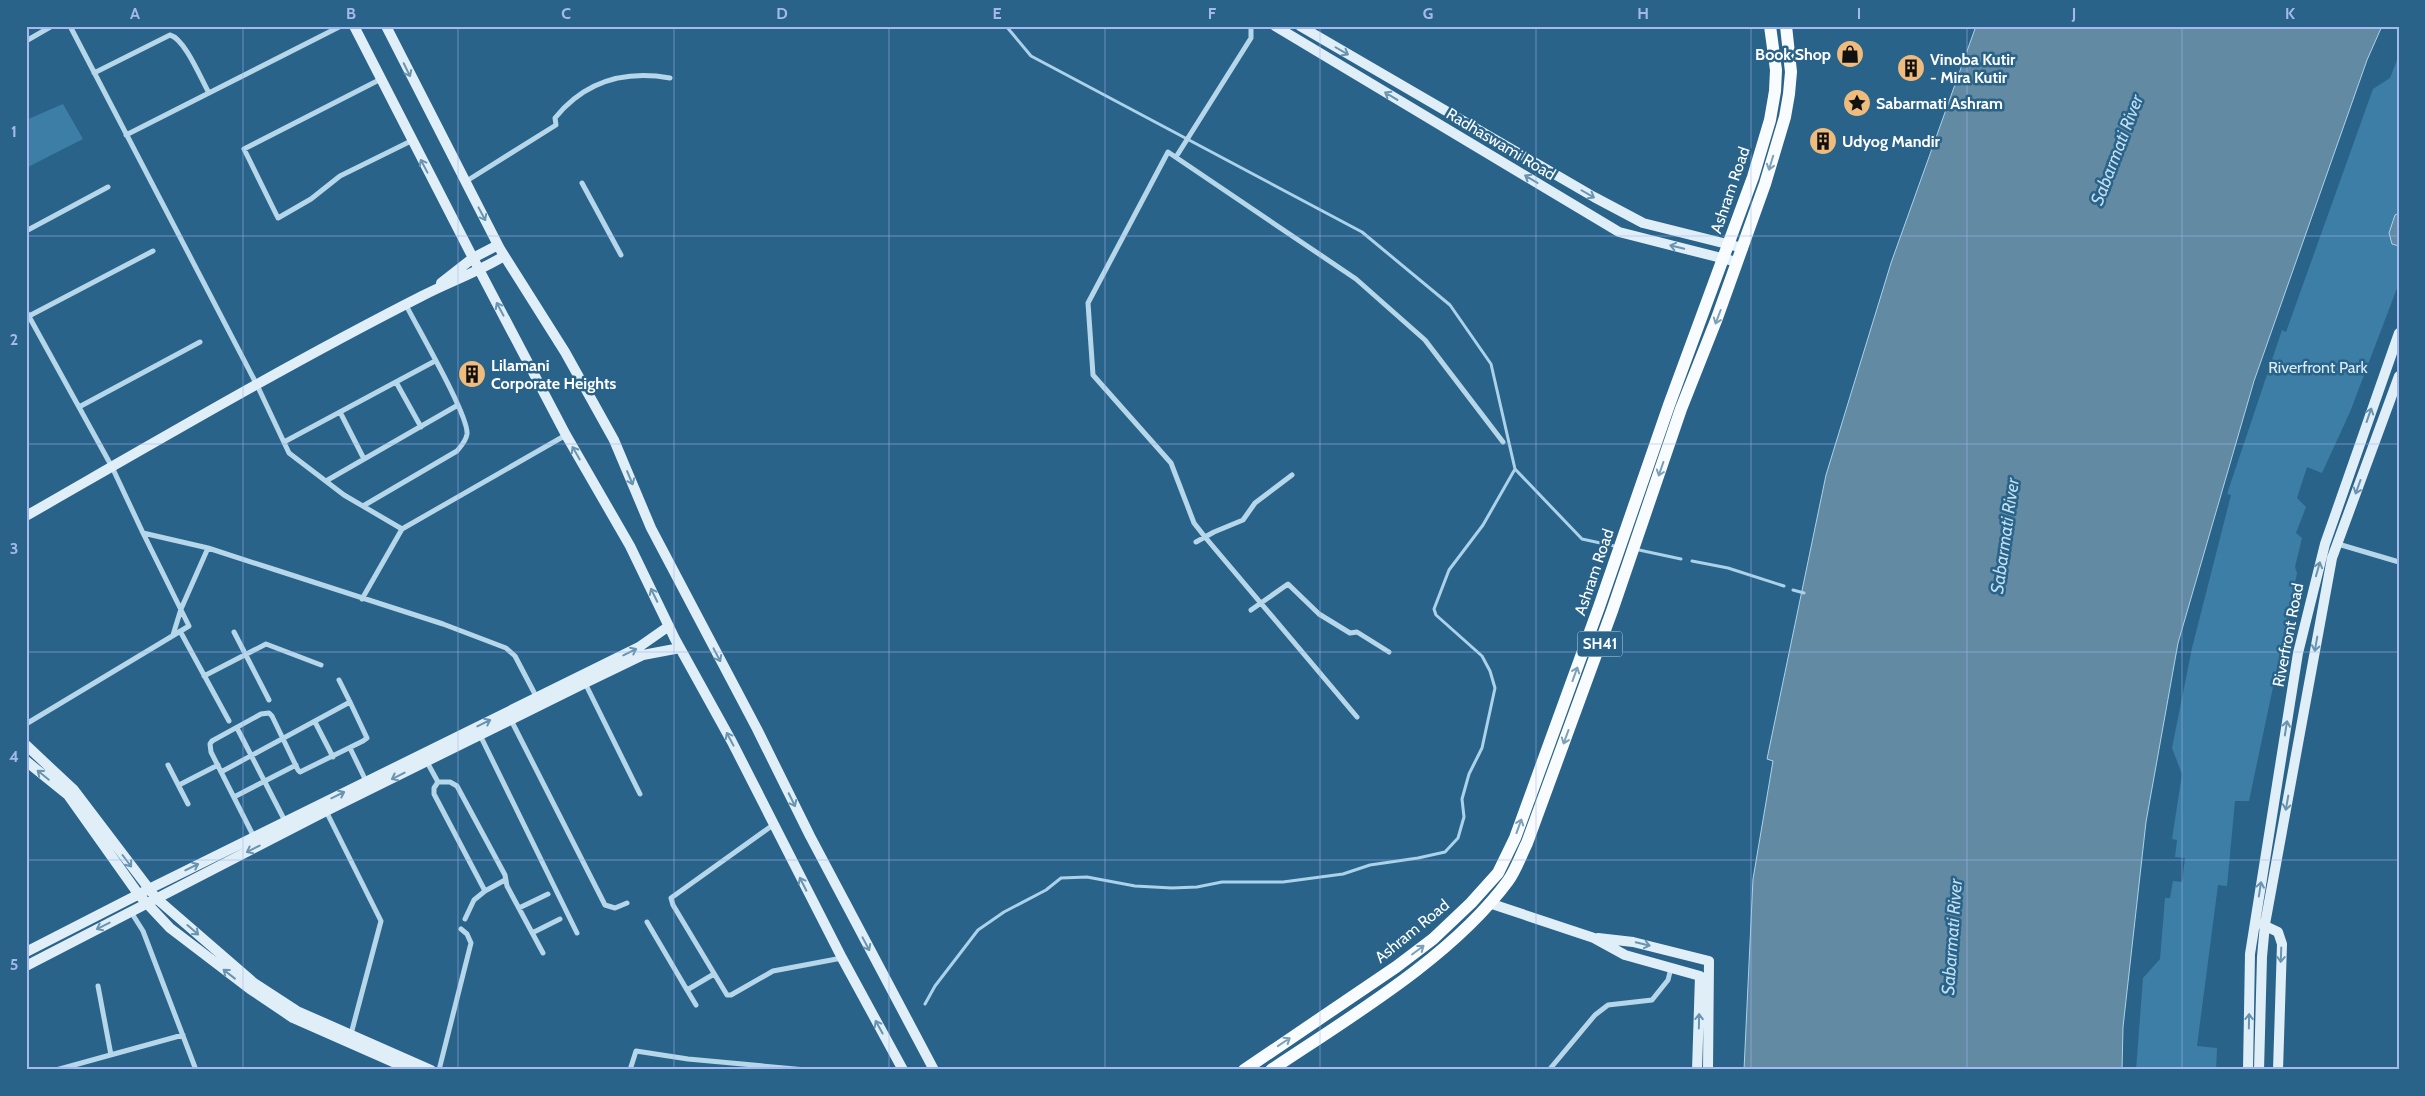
<svg xmlns="http://www.w3.org/2000/svg" width="2425" height="1096" viewBox="0 0 2425 1096" font-family="Cabin,sans-serif">
<rect width="100%" height="100%" fill="#29638a"/>
<!-- green -->
<path fill="#3d7ea6" d="M2399,55V283L2350,412L2322,473L2307,467L2297,498L2306,507L2296,533L2302,538L2295,567L2297,573L2249,801H2235L2227,886L2218,885L2197,1046L2217,1048L2216,1070H2136L2143,978L2160,959L2165,898H2170L2173,881L2182,882L2185,858L2175,857L2177,840L2172,839L2182,774L2172,748L2192,648L2231,495L2227,494L2282,330L2286,332L2373,89L2390,78Z
M63,104L83,139L26,168V120Z"/>
<!-- water -->
<path fill="#638aa3" stroke="#abd2e9" d="M1976,26H2382L2367,60L2254,381L2178,643L2146,822L2123,1027L2122,1070H1744L1753,879L1773,761L1767,759L1826,475L1891,263Z
M2399,213V246L2392,244L2389,233L2395,215Z"/>
<g fill="none" stroke-linecap="round" stroke-linejoin="round">
<!-- stream -->
<path stroke="#abd2e9" stroke-width="3" d="M1006,26L1031,56L1362,232L1450,305L1491,364L1515,469L1582,539L1614,546
M1639,550L1681,559
M1692,561L1728,568L1784,586
M1793,590L1804,593
M925,1004L935,986L978,930L1004,912L1046,890L1061,878L1087,877L1135,886L1172,888L1197,887L1222,882H1283L1343,874L1370,865L1418,858L1445,852L1458,838L1464,817L1462,799L1469,774L1482,748L1495,688L1490,671L1482,656L1436,615L1434,609L1449,570L1483,525L1515,469"/>
<!-- street -->
<path stroke="#b6d6e9" stroke-width="5" d="M70,26L257,385L289,453L344,495L402,529L362,599
M26,41L52,26
M94,73L170,35C185,39 201,79 209,93
M381,79L244,149L278,218L311,199L340,176L411,141
M126,135L341,26
M1176,157L1251,38V26
M465,182L556,125L555,118C585,81 624,70 670,78
M582,183L621,255
M26,231L108,187
M26,311L112,467L143,533L208,548L273,569L443,624L506,648L515,656L537,698
M29,316L153,251
M396,382L421,427
M79,407L200,342
M340,412L364,459
M284,442L435,361
M326,481L458,405
M363,506L457,451C461,446 466,441 467,434C469,416 417,327 406,305
M402,529L566,435
M1196,542L1214,532L1243,520L1255,503L1292,475
M2338,544L2399,562
M1251,610L1288,584L1319,614L1350,633L1357,632L1389,652
M180,631L229,721
M234,632L269,700
M173,635L181,609L208,548
M204,676L266,644L321,665
M339,680L350,702
M585,683L640,794
M1357,717L1205,537L1194,523L1171,463L1093,375L1088,303L1168,152L1356,279L1425,340L1503,442
M511,720L605,905L615,908L627,903
M315,722L333,757
M26,724L189,626L143,533
M237,728L285,821
M480,735L577,933
M350,748L366,781
M427,762L438,782
M168,765L188,804
M221,772L350,702L367,738L363,741L300,772L298,770L272,716L269,713L261,714L212,741L210,744L211,752L254,837
M179,785L218,765
M234,797L296,765
M326,811L381,921L351,1034
M773,825L671,898L673,905L727,995H731L773,971L842,958
M505,880L485,891L434,794V788L438,782H450L457,786L505,875L507,886L543,953
M519,908L548,894
M131,912L143,931L196,1070
M465,919L474,900L485,891
M647,922L687,990L714,974
M532,933L560,919
M98,986L111,1055
M687,990L696,1005
M56,1070L183,1035
M439,1070L471,943L467,934L461,929
M630,1070L636,1051L688,1059L806,1070
M1549,1070L1595,1015L1608,1005L1652,1000L1668,980L1671,968"/>
<!-- secondary -->
<path stroke="#e0eef8" stroke-width="10" d="M354,26L473,258L566,435L630,546L675,639L732,742L842,958L903,1070
M386,26L500,249L565,352L614,440L651,528L757,729L810,836L934,1070
M1275,26L1619,232L1737,262
M1300,26L1594,197L1643,223L1743,248
M441,283L473,258L498,245
M26,516C157,441 288,364 422,296C449,282 478,272 504,256
M26,745L74,790L156,898L254,983L297,1011L431,1070
M26,761L68,795L139,895L170,928L250,989L293,1018L411,1070
M1489,903L1594,938L1625,955L1700,976L1697,1070
M2261,924L2278,932L2282,944L2278,1070
M1598,938L1633,942L1709,961L1708,1070
M26,952L149,889L639,647L669,626
M26,966L326,811L585,683L643,655L680,648
M2248,1070L2250,954L2298,653L2325,544L2399,333
M2259,1070L2262,957L2265,924L2332,558L2399,376"/>
<!-- primary -->
<path stroke="#f9fcfe" stroke-width="12" d="M1244,1070L1396,967L1433,939L1471,903L1498,873L1515,838L1599,607L1669,405L1753,177L1770,120L1775,91L1776,70L1770,26
M1271,1070C1350,1017 1452,957 1508,881C1516,870 1521,855 1527,843L1612,611L1681,409L1717,318L1765,184L1785,117L1789,94L1791,72L1786,26"/>
</g>
<!-- one-way arrows -->
<defs><path id="oneway-shaft" d="M-6 0H5M1.5-3L5.5 0L1.5 3" fill="none" stroke-width="1.6" stroke-linecap="round" stroke-linejoin="round" transform="scale(1.25)"/></defs>
<g stroke="#6994b0">
<use href="#oneway-shaft" transform="translate(1342 51) rotate(30)"/>
<use href="#oneway-shaft" transform="translate(407 70) rotate(64)"/>
<use href="#oneway-shaft" transform="translate(1391 96) rotate(-149)"/>
<use href="#oneway-shaft" transform="translate(424 166) rotate(-118)"/>
<use href="#oneway-shaft" transform="translate(1531 179) rotate(-149)"/>
<use href="#oneway-shaft" transform="translate(1588 194) rotate(30)"/>
<use href="#oneway-shaft" transform="translate(482 214) rotate(62)"/>
<use href="#oneway-shaft" transform="translate(1677 247) rotate(-166)"/>
<use href="#oneway-shaft" transform="translate(500 309) rotate(-118)"/>
<use href="#oneway-shaft" transform="translate(2369 415) rotate(-71)"/>
<use href="#oneway-shaft" transform="translate(576 453) rotate(-120)"/>
<use href="#oneway-shaft" transform="translate(630 478) rotate(67)"/>
<use href="#oneway-shaft" transform="translate(2358 487) rotate(110)"/>
<use href="#oneway-shaft" transform="translate(2318 569) rotate(-74)"/>
<use href="#oneway-shaft" transform="translate(654 595) rotate(-116)"/>
<use href="#oneway-shaft" transform="translate(2316 644) rotate(100)"/>
<use href="#oneway-shaft" transform="translate(630 652) rotate(-26)"/>
<use href="#oneway-shaft" transform="translate(717 655) rotate(62)"/>
<use href="#oneway-shaft" transform="translate(484 723) rotate(-26)"/>
<use href="#oneway-shaft" transform="translate(2286 728) rotate(-81)"/>
<use href="#oneway-shaft" transform="translate(730 739) rotate(-118)"/>
<use href="#oneway-shaft" transform="translate(43 775) rotate(-141)"/>
<use href="#oneway-shaft" transform="translate(398 776) rotate(153)"/>
<use href="#oneway-shaft" transform="translate(338 795) rotate(-26)"/>
<use href="#oneway-shaft" transform="translate(792 800) rotate(64)"/>
<use href="#oneway-shaft" transform="translate(2287 803) rotate(100)"/>
<use href="#oneway-shaft" transform="translate(253 849) rotate(153)"/>
<use href="#oneway-shaft" transform="translate(127 861) rotate(53)"/>
<use href="#oneway-shaft" transform="translate(192 867) rotate(-26)"/>
<use href="#oneway-shaft" transform="translate(803 884) rotate(-117)"/>
<use href="#oneway-shaft" transform="translate(2260 889) rotate(-81)"/>
<use href="#oneway-shaft" transform="translate(103 926) rotate(153)"/>
<use href="#oneway-shaft" transform="translate(193 930) rotate(41)"/>
<use href="#oneway-shaft" transform="translate(866 944) rotate(62)"/>
<use href="#oneway-shaft" transform="translate(1643 944) rotate(14)"/>
<use href="#oneway-shaft" transform="translate(2281 955) rotate(92)"/>
<use href="#oneway-shaft" transform="translate(229 974) rotate(-142)"/>
<use href="#oneway-shaft" transform="translate(1699 1021) rotate(-89)"/>
<use href="#oneway-shaft" transform="translate(2249 1021) rotate(-89)"/>
<use href="#oneway-shaft" transform="translate(879 1027) rotate(-119)"/>
</g>
<g stroke="#7ca0b8">
<use href="#oneway-shaft" transform="translate(1771 163) rotate(107)"/>
<use href="#oneway-shaft" transform="translate(1718 317) rotate(111)"/>
<use href="#oneway-shaft" transform="translate(1661 469) rotate(109)"/>
<use href="#oneway-shaft" transform="translate(1575 674) rotate(-70)"/>
<use href="#oneway-shaft" transform="translate(1566 737) rotate(110)"/>
<use href="#oneway-shaft" transform="translate(1519 826) rotate(-70)"/>
<use href="#oneway-shaft" transform="translate(1418 950) rotate(-37)"/>
<use href="#oneway-shaft" transform="translate(1284 1042) rotate(-34)"/>
</g>
<!-- grid -->
<path fill="none" stroke="#a5b8ef" stroke-width="1" stroke-opacity="0.55" d="M243,26V1070M458,26V1070M674,26V1070M889,26V1070M1105,26V1070M1320,26V1070M1536,26V1070M1751,26V1070M1967,26V1070M2182,26V1070M26,236H2399M26,444H2399M26,652H2399M26,860H2399"/>
<!-- icons -->
<defs>
<g id="shop-disc" transform="scale(1.4375)"><circle r="9.5" fill="#f0bc7d" stroke="#29638a"/><path d="M-5-2.5h2.3a2.7 3.5 0 0 1 5.4 0H5L5.5 6h-11ZM-1.5-2.5h3a1.5 2.3 0 0 0-3 0Z" fill="#111"/></g>
<g id="building-disc" transform="scale(1.4375)"><circle r="9.5" fill="#f0bc7d" stroke="#29638a"/><path d="M-4-6H4V6H1V3H-1V6H-4ZM-2.5-4.3h1.7v1.8h-1.7ZM.8-4.3h1.7v1.8H.8ZM-2.5-1h1.7V.8h-1.7ZM.8-1h1.7V.8H.8Z" fill="#111"/></g>
<g id="sight-disc" transform="scale(1.4375)"><circle r="9.5" fill="#f0bc7d" stroke="#29638a"/><path d="M0-6L1.8-2.2L6-1.7L2.9 1.2L3.7 5.4L0 3.3L-3.7 5.4L-2.9 1.2L-6-1.7L-1.8-2.2Z" fill="#111"/></g>
</defs>
<g fill-rule="evenodd">
<use href="#shop-disc" x="1850" y="54"/>
<use href="#building-disc" x="1911" y="68"/>
<use href="#sight-disc" x="1857" y="103"/>
<use href="#building-disc" x="1823" y="141"/>
<use href="#building-disc" x="472" y="374"/>
</g>
<g text-anchor="middle" dominant-baseline="central" stroke-width="5" stroke-linejoin="round" paint-order="stroke">
<!-- shield labels -->
<rect fill="#29638a" stroke="#bfd0dc" stroke-width="1" x="1577.5" y="631.5" width="45" height="25" rx="4"/>
<g font-size="15" font-weight="bold" fill="#fff">
<text x="1600" y="644">SH41</text>
</g>
<!-- poi labels -->
<g font-size="16" font-weight="bold" fill="#fff" stroke="#29638a" text-anchor="start">
<text x="1831" y="54" text-anchor="end">Book Shop</text>
<text x="1930" y="59">Vinoba Kutir<tspan x="1930" dy="18">- Mira Kutir</tspan></text>
<text x="1876" y="103">Sabarmati Ashram</text>
<text x="1842" y="141">Udyog Mandir</text>
<text x="491" y="365">Lilamani<tspan x="491" dy="18">Corporate Heights</tspan></text>
</g>
<!-- street labels -->
<g font-size="16" fill="#fff" stroke="#29638a">
<text transform="translate(1501 144) rotate(31)">Radhaswami Road</text>
<text transform="translate(1730 190) rotate(-71)">Ashram Road</text>
<text transform="translate(1594 572) rotate(-71)">Ashram Road</text>
<text transform="translate(2288 635) rotate(-79)">Riverfront Road</text>
<text transform="translate(1412 931) rotate(-39)">Ashram Road</text>
</g>
<!-- park labels -->
<g font-size="16" fill="#daecf7" stroke="#29638a">
<text x="2318" y="367">Riverfront Park</text>
</g>
<!-- water labels -->
<g font-size="18" font-style="italic" fill="#c2dff0" stroke="#29638a">
<text transform="translate(2117 150) rotate(-69)">Sabarmati River</text>
<text transform="translate(2005 536) rotate(-82)">Sabarmati River</text>
<text transform="translate(1952 937) rotate(-86)">Sabarmati River</text>
</g>
</g>
<!-- border -->
<rect width="2425" height="1096" fill="none" stroke="#29638a" stroke-width="55"/>
<rect x="28" y="28" width="2370" height="1040" fill="none" stroke="#a5b8ef" stroke-width="2"/>
<g font-size="16" text-anchor="middle" font-weight="bold" fill="#a5b8ef">
<text x="135" y="19">A</text>
<text x="351" y="19">B</text>
<text x="566" y="19">C</text>
<text x="782" y="19">D</text>
<text x="997" y="19">E</text>
<text x="1212" y="19">F</text>
<text x="1428" y="19">G</text>
<text x="1643" y="19">H</text>
<text x="1859" y="19">I</text>
<text x="2074" y="19">J</text>
<text x="2290" y="19">K</text>
<text x="14" y="137">1</text>
<text x="14" y="345">2</text>
<text x="14" y="554">3</text>
<text x="14" y="762">4</text>
<text x="14" y="970">5</text>
</g>
</svg>
